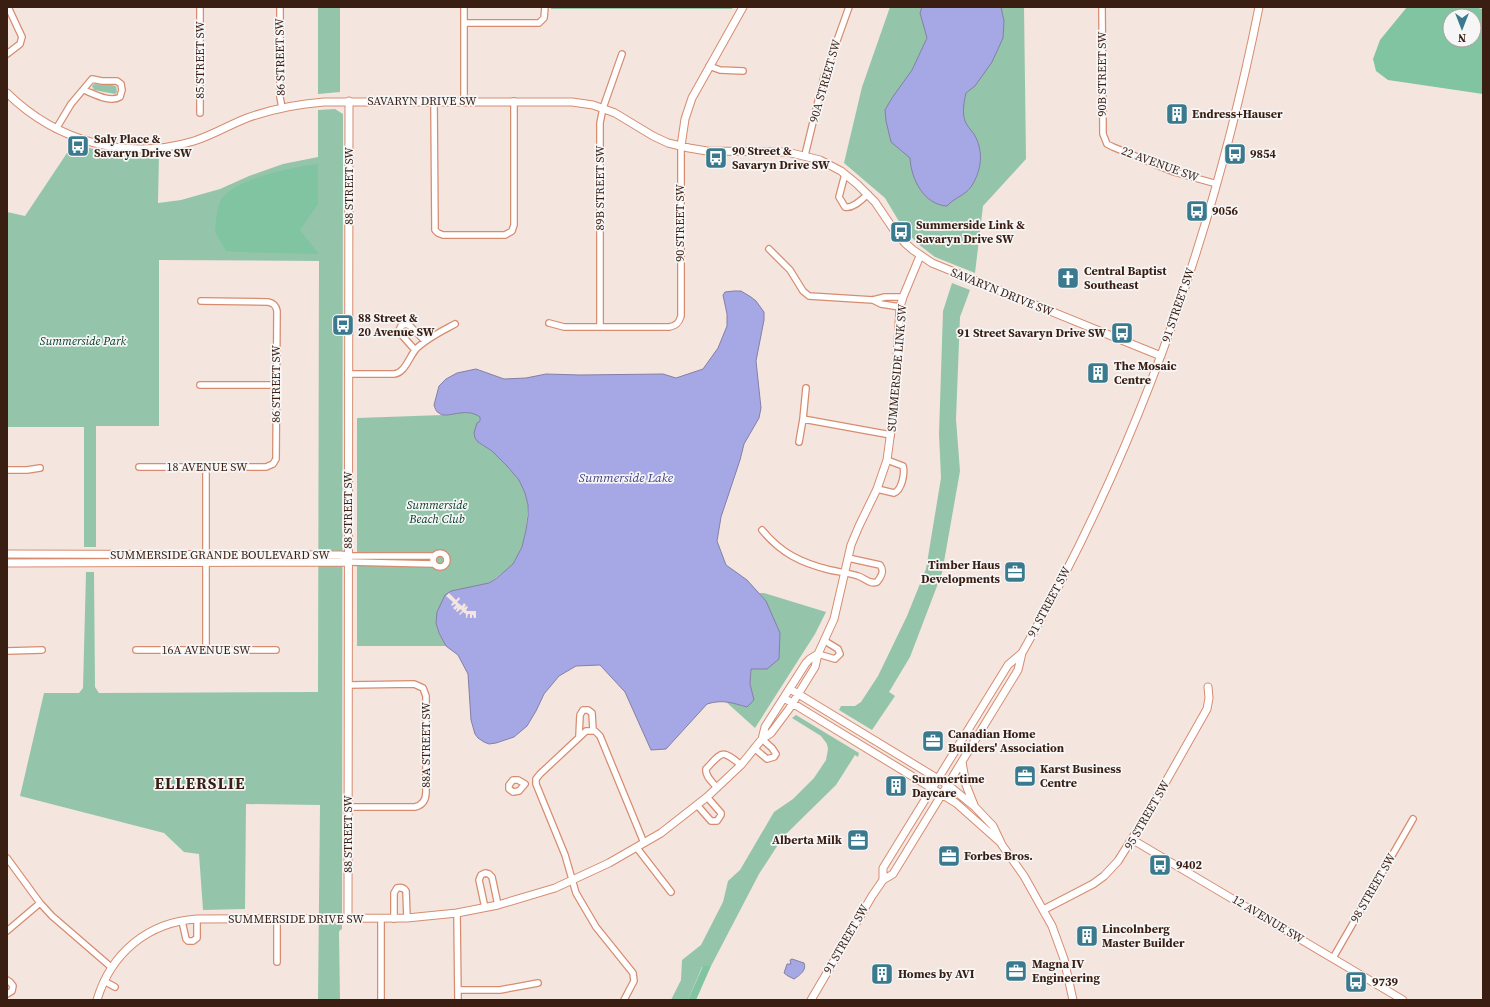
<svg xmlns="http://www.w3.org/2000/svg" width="1490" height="1007" viewBox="0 0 1490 1007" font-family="'Source Serif 4',serif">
<rect width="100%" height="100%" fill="#f5e5df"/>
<!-- green -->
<path fill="#94c5ab" d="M318,7H340V92L318,94Z
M551,7H733L732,9H551Z
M890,7H1024L1026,159L983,206L975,273L935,257L918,244L903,228L885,198L844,163L862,87Z
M94,84C101,85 112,84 116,86L117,92L115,94L94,90L92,86Z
M335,109L343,114L342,909V930L341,929L339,932L340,1000H318L320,805L246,804L245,909L203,910L199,854L184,852L164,833L20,796L44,693H79L83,688L86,572H94L95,687L99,693L318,692L319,261L159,260V426H96V547H84V427H7V212L25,216L73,144L118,155H159L158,203L181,200L220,189L249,176L283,164L318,157V110Z
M952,283L970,290L960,317L956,419L960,471L942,573L910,657L889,692L895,696L872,730L839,710L841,706H855L861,702L878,676L907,616L926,569L941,478L939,434L943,311Z
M474,412L480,417L478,442L492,451L507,466L519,480L525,493L528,505L526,530L522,547L513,564L507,570L489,583L478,586L436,623L439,633L446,646H357V418L443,415L457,413Z
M759,593H764L826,612L815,634L755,728L725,701L747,707L754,700L750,684L751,669H767L766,601Z
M796,715L859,753L858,757L855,755L836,785L783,837L759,874L711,966L702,967L688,1000H671L681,980L682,960L701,945L723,902L728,881L740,870L774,812L793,799L814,778L826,760L828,749L827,744L821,736L792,718Z"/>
<!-- forest -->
<path fill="#80c4a1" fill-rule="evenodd" d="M1407,7H1473L1483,9V94L1388,80L1376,71L1373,59L1380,40ZM1450,16H1474V40H1450Z
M318,164V204L300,230L319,254L238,252L226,251L215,232C216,223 216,211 220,202C228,180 297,166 318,164Z
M703,966H711L696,1000H688Z"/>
<!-- water -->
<path fill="#a5a8e4" stroke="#857fa5" d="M922,7H1001L1004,21L1003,38L998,49L992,62L975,86L966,93C964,102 962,112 965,121C967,126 971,130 974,134C984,151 982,170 971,187C963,197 955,197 947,206C924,205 911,179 910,158L891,142L886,121L885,110L892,98L912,70L927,38L920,13Z
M734,291H741L751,297L756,301L764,312V320L756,361L761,408L759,418L744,444L740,460L721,517L717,541L726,565L747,580L766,601L780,633L779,659L767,669H751L750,684L754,700L747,707C732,703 723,699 707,704L666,749L651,750L625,692L600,665L576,666L559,676L544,694L536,711L527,726L514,737L496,743L489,744L484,742L478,738L475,734L471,720L468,674L458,655L446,646L439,633L436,623L437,612L445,595L451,591L489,583L497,578L513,564L522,547L526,530L528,516V505L525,493L519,480L507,466L492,451L478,442L475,438L474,433L477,423L480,421V417C465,406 446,420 439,413C436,412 435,408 434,405L439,386L446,379L457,373L476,369L504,379L526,378L546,374L580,375L663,374L676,378L703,369L718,348L727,326V314L723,295L725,292Z
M792,959L804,963C807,970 800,975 794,979L788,976L784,973L787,964H791L790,960Z"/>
<!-- pier -->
<path fill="#f5e5df" d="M449,593L456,600L459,597L460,599L457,602L462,606L464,603L466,605L464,608L467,606L468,607L466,610L467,611H476V618H474L473,615H472V618H470V614H468L467,618H466V614L463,612L460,615L459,614L462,611L461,609L457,612L456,611L458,607L455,610L453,608L456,605L455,604L452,606L451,605L453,602L446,596Z"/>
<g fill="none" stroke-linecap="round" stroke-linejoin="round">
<!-- street casing -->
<g stroke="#d78c70" stroke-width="8">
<path id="street" d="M280,7V97L282,108
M1102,7L1103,134L1107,144L1113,147L1174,172L1217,184
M464,23H539L544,18L545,7
M7,54L20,44L22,37L8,7
M709,66L720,70L743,71
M464,101V7
M434,102L435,230L438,233L443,235H505L512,231L514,225V101
M200,113V7
M56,129L71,104L92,79L102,81H117L121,84L122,90L120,97C110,103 94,94 84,90
M805,155L824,77L849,7
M845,174L839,197L845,207C853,209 862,199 868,194
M769,249L790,270L803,291L809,296L873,300L885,297H903
M873,300L881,304L900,307
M549,323L564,327H669C676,326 679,323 681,316V146
M600,327V123L603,108L622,54
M415,350L400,333L399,330L401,326L406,324L410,326L425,341
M348,374H394C405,373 409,357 416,349C427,338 442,331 455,324
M200,385H276
M803,419L891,435
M799,442L803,419L806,388
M139,467H266L273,464L276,459L277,311C276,305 273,303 268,302L201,301
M7,470H27L40,468
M877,489L894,493C902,490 905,473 903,466L887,460
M762,530C781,553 801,563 830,570C839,572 849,573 858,576C865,578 870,585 877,582C881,577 885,571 880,565L848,558
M433 560a7 7 0 1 1 14 0a7 7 0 1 1-14 0Z
M348,556H433
M348,562L433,564
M136,650H276
M206,650V467
M7,651L42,650
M818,654L835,659L840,654L838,649L825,641
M579,736L580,715L583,710H588L592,713L593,730
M754,748L767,759L774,757L776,754L772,748L762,739
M513,780H518L525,784L519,791L513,792L509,789V785Z
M717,788C713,782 705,777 706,769C723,751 721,749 741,765
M697,805L711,821H717L721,815V813L707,797
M348,807H415C423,805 426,800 426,792V696L423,688L414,684L349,685
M637,848L671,892
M7,858L40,903L52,916L111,967
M485,908L479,880L481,875L485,873L489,874L492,877L498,905
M457,913L458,1000
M277,919V962
M394,919V893L397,888C401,887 404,888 406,891L407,918
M182,921L186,939L188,941H193L197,938V919
M7,931L40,903
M1333,958L1413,819
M7,980L10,982L13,986L12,991L7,994
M104,981L115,987
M458,990H500L538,983
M381,1000V919
M624,1000L634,981L633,973L596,927L576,893L565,855L536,784V779L540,774L586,731H595L600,736L644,843"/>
</g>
<!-- secondary casing -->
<g stroke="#d78c70" stroke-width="9">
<path id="secondary" d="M7,93C57,142 127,161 194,141C213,135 229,125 247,118C272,109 298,104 324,102H572L593,105L615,113L653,136L668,143L689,148L707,151L787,152L820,160L841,171L857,184L875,202L894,230L905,243L913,250L932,263L1161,356
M681,146L685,119L692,98L743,7
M7,554L341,555L348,556
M7,563L348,562
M790,689L948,785L975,807L993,826L1002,845L1024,876L1052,926L1064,959L1073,1000
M784,698L956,803L1001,843
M762,739L765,727L806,663L810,659L818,654
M962,762L966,785L974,805
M1133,840L1403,1000
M883,880V868L1008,665L1022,653
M1043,910L1093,884L1104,876L1118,861L1147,815L1207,709L1209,698L1208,687
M348,919L349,101
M97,1000C111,953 148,922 197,919L407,918L457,913L498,905L555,888L609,863L661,833L707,797L741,765L762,739L771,733L789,709L815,667L818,654L834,619L851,545L859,526L877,489L887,460L894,408L900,307L903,297L920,256
M811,1000L872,896L883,880L893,874L1018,670L1022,653C1137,452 1214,233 1259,7"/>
</g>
<!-- street -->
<use href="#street" stroke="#fff" stroke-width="5.5"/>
<!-- secondary -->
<use href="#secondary" stroke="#fff" stroke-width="7"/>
</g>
<!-- icons -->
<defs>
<g id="building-square" transform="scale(1.15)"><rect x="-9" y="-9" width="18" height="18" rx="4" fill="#3b7a8e" stroke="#f6f6f6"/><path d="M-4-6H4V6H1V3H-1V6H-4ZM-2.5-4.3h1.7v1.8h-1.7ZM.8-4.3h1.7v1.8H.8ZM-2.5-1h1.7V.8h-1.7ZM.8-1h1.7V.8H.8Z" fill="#fff"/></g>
<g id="bus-square" transform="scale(1.15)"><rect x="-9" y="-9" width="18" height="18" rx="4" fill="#3b7a8e" stroke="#f6f6f6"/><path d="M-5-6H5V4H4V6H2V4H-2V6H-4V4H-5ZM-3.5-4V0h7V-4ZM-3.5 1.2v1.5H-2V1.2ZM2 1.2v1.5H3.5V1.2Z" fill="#fff"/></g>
<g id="church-square" transform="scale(1.15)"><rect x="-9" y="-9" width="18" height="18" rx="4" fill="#3b7a8e" stroke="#f6f6f6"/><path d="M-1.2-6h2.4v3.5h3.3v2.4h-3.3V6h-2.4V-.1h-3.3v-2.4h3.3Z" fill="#fff"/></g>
<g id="office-square" transform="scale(1.15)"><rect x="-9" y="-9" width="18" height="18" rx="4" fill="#3b7a8e" stroke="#f6f6f6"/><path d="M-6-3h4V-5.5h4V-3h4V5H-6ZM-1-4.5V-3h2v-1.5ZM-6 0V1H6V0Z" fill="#fff"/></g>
</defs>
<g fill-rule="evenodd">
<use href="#building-square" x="1177" y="114"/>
<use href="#bus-square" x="78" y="146"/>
<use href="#bus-square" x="1235" y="154"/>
<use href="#bus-square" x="716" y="158"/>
<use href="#bus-square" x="1197" y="211"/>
<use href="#bus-square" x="901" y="232"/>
<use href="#church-square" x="1068" y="278"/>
<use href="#bus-square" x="343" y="325"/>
<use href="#bus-square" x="1122" y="333"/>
<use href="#building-square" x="1098" y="373"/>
<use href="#office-square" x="1015" y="572"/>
<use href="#office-square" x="933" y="741"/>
<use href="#office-square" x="1025" y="776"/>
<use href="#building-square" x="896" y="786"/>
<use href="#office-square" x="858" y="840"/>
<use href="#office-square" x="949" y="856"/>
<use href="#bus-square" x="1160" y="865"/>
<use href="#building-square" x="1087" y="936"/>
<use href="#office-square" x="1016" y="971"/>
<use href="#building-square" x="882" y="974"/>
<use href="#bus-square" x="1356" y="982"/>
</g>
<g text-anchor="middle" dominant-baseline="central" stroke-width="3.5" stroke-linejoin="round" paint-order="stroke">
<!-- street labels -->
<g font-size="12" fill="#3b1e12" stroke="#f6f6f6">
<text transform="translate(280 57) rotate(-91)">86 STREET SW</text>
<text transform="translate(200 60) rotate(-90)">85 STREET SW</text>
<text transform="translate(1102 74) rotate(-90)">90B STREET SW</text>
<text transform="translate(825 81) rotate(-74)">90A STREET SW</text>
<text x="422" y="101">SAVARYN DRIVE SW</text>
<text transform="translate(1160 164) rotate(20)">22 AVENUE SW</text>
<text transform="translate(349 186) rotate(-90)">88 STREET SW</text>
<text transform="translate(600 188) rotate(-90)">89B STREET SW</text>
<text transform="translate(680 223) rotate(-90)">90 STREET SW</text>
<text transform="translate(1002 292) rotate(22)">SAVARYN DRIVE SW</text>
<text transform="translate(1178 305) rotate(-71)">91 STREET SW</text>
<text transform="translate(897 368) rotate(-85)">SUMMERSIDE LINK SW</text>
<text transform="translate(276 384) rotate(-90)">86 STREET SW</text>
<text x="207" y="467">18 AVENUE SW</text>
<text transform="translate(348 510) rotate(-90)">88 STREET SW</text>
<text x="220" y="555">SUMMERSIDE GRANDE BOULEVARD SW</text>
<text transform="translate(1049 602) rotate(-62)">91 STREET SW</text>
<text x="206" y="650">16A AVENUE SW</text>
<text transform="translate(426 745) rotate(-90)">88A STREET SW</text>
<text transform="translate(1147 815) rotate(-60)">95 STREET SW</text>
<text transform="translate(348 834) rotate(-90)">88 STREET SW</text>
<text transform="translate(1373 888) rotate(-60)">98 STREET SW</text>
<text x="296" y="919">SUMMERSIDE DRIVE SW</text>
<text transform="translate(1268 919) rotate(31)">12 AVENUE SW</text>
<text transform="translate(846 939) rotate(-60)">91 STREET SW</text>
</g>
<!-- poi labels -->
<g font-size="12" font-weight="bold" fill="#3b1e12" stroke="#f6f6f6" text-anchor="start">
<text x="1192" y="114">Endress+Hauser</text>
<text x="94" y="139">Saly Place &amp;<tspan x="94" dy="14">Savaryn Drive SW</tspan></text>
<text x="732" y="151">90 Street &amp;<tspan x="732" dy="14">Savaryn Drive SW</tspan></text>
<text x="1250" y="154">9854</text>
<text x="1212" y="211">9056</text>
<text x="916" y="225">Summerside Link &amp;<tspan x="916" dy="14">Savaryn Drive SW</tspan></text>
<text x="1084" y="271">Central Baptist<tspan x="1084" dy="14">Southeast</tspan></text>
<text x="358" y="318">88 Street &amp;<tspan x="358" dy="14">20 Avenue SW</tspan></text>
<text x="1106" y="333" text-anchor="end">91 Street Savaryn Drive SW</text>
<text x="1114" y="366">The Mosaic<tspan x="1114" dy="14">Centre</tspan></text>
<text x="1000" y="565" text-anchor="end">Timber Haus<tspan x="1000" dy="14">Developments</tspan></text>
<text x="948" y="734">Canadian Home<tspan x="948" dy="14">Builders' Association</tspan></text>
<text x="1040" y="769">Karst Business<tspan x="1040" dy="14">Centre</tspan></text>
<text x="912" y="779">Summertime<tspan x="912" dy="14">Daycare</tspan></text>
<text x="842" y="840" text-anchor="end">Alberta Milk</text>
<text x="964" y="856">Forbes Bros.</text>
<text x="1176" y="865">9402</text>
<text x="1102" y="929">Lincolnberg<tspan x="1102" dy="14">Master Builder</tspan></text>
<text x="1032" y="964">Magna IV<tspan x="1032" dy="14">Engineering</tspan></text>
<text x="898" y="974">Homes by AVI</text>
<text x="1372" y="982">9739</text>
</g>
<!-- park labels -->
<g font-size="12" font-style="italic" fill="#003924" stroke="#f6f6f6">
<text x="83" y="341">Summerside Park</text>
<text x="437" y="505">Summerside<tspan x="437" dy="14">Beach Club</tspan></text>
</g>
<!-- water labels -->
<g font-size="13" font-style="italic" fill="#413e85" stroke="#f6f6f6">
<text x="626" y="477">Summerside Lake</text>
</g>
<!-- district labels -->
<g font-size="16" font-weight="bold" letter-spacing="1" fill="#3b1e12" stroke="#f6f6f6">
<text x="200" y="783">ELLERSLIE</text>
</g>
</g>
<!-- border -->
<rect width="1490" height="1007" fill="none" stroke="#3b1e12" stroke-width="16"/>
<!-- north arrow -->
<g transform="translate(1462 28) rotate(180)"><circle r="19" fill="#f6f6f6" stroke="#aba09b"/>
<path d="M0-3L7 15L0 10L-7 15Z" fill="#3b7a8e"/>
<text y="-6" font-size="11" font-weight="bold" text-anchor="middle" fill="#3b1e12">N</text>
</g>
</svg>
